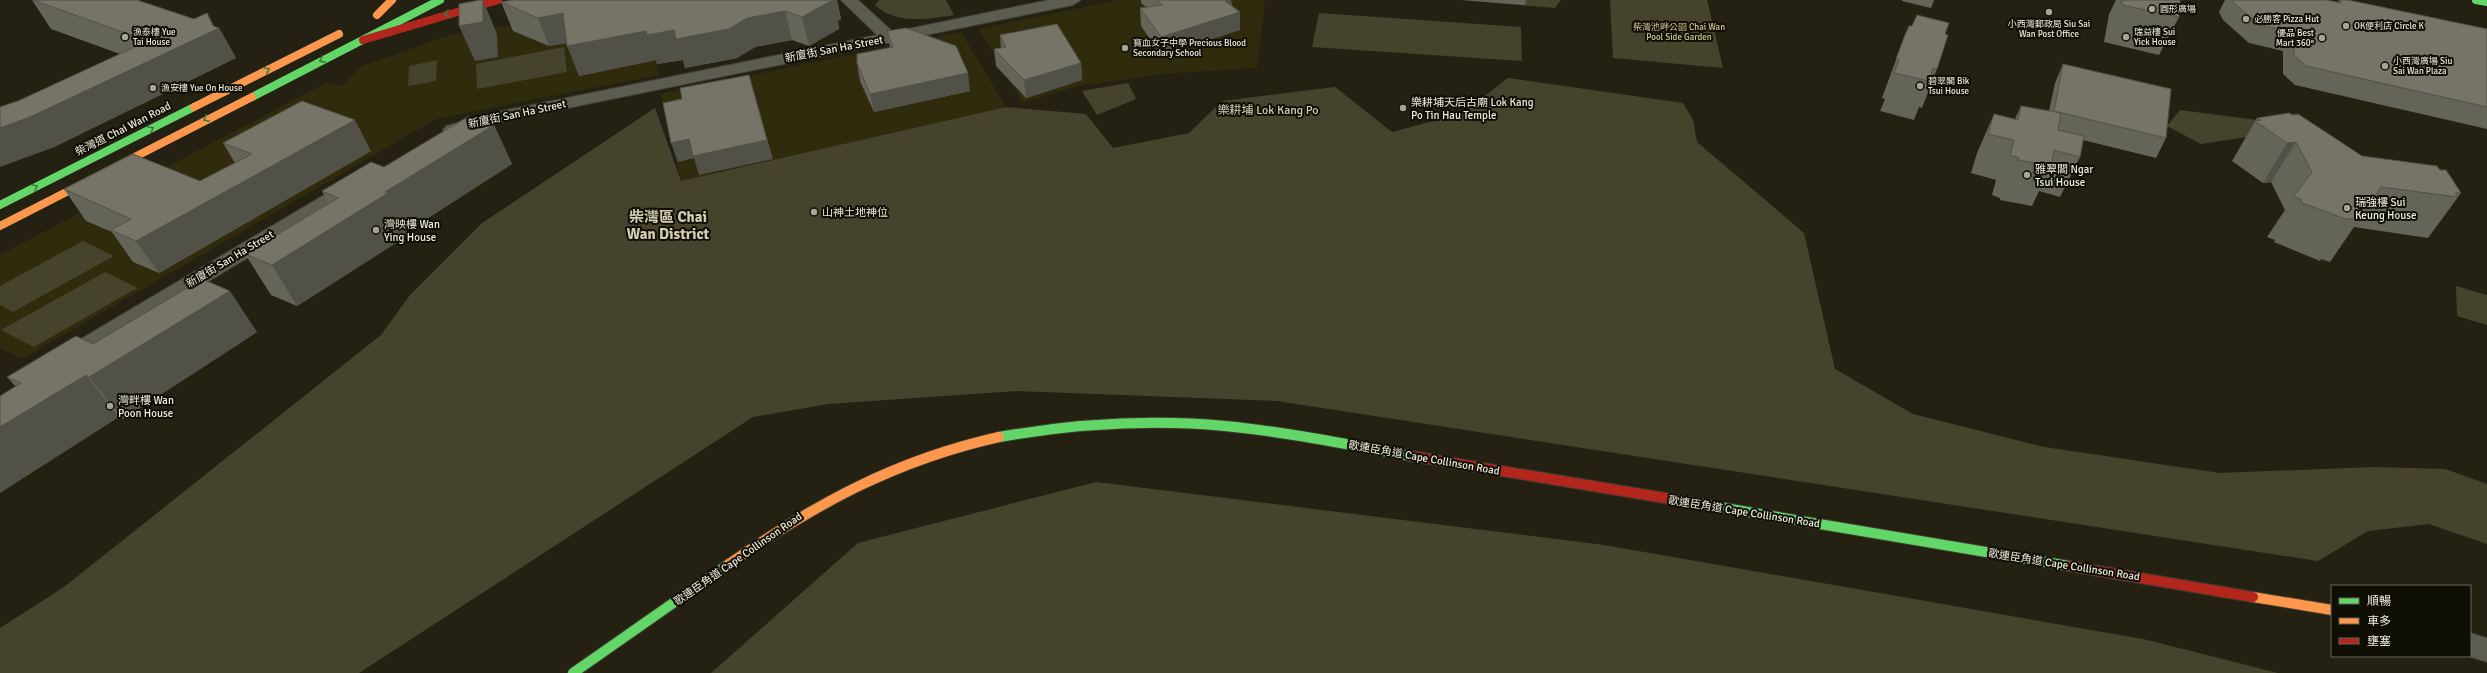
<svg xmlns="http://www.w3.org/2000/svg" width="2487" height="673" viewBox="0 0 2487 673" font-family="Signika,'Noto Sans TC',sans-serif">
<rect width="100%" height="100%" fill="#242113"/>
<!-- built -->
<path fill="#302b0d" d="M1118,0H1265L1257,68L1161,74L1074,87L1023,103L979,29Z
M643,3L659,75L436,119L22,359L0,348V255L328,82L341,86L362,66L450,35Z
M961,32L1006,107L681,181L660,94Z"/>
<!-- green -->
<path fill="#46432d" d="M879,0H946L954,15C930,19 895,25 875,5Z
M1459,0H1561L1555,8Z
M1610,0H1707L1723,68L1613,58Z
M1319,13L1521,27L1522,61L1312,47Z
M564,47L567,72L477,89L476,64Z
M437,60L436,81L408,86L409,66Z
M1508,78L1683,103L1693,120L1697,142L1804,233L1835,369L1913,414L2044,447L2220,473L2374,467L2445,469L2487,484V544L2429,524L2368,531L2318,561L1277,401L1017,391L828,404L753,417L359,673H0V628L64,587L381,335L410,295L482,223L655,108L681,181L1006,107L1086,114L1113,148L1189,133L1222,101L1335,87L1392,132L1463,113Z
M1128,83L1136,99L1097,115L1082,91Z
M2180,110L2310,127L2201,144L2167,126Z
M83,241L114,256L13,312L0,305V286Z
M105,272L137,288L34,347L1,330Z
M2456,286L2487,295V325L2457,316Z
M1096,482L1604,545L2143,639L2278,673H711L858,543Z"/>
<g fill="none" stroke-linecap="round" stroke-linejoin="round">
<!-- street casing -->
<g stroke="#3e3c31" stroke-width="2">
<path id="street" d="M841,0H858L893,32L1049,0H1081L1073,5L495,123L452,135L446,134L443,130L446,126L492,113L877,35Z
M353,180L360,182L363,186L360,190L73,363L65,366L57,363L54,358L57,353L346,182Z
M2470,633L2487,638V662L2468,656Z"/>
</g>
<!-- fast-far1 casing -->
<g stroke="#3e3c31" stroke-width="8">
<path id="fast-far1" d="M2476,0L2487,2
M252,97L440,0
M0,205L194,107"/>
</g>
<!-- fast casing -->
<g stroke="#3e3c31" stroke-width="12">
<path id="fast" d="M999,437C1074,424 1150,419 1225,426C1288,432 1349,445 1411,456
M1677,500L2069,566
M573,673L729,564"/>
</g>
<!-- slow-far1 casing -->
<g stroke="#3e3c31" stroke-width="8">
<path id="slow-far1" d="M377,15L392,0
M194,107L339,34
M0,226L252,97"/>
</g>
<!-- slow casing -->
<g stroke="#3e3c31" stroke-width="12">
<path id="slow" d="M729,564C815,504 896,460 999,437
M2253,597L2332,610"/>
</g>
<!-- jam-far1 casing -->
<g stroke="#3e3c31" stroke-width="8">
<path id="jam-far1" d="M363,40L498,0"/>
</g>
<!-- jam casing -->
<g stroke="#3e3c31" stroke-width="12">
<path id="jam" d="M1411,456L1677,500
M2069,566L2253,597"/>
</g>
<!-- street -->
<use href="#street" fill="#5d5c51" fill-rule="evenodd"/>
<!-- fast-far1 -->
<use href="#fast-far1" stroke="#63d668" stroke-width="8"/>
<!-- fast -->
<use href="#fast" stroke="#63d668" stroke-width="10"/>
<!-- slow-far1 -->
<use href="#slow-far1" stroke="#ff974d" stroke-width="8"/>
<!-- slow -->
<use href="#slow" stroke="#ff974d" stroke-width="10"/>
<!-- jam-far1 -->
<use href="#jam-far1" stroke="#b3261e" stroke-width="8"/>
<!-- jam -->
<use href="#jam" stroke="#b3261e" stroke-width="10"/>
</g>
<!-- wall -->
<path fill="#656459" d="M32,0L214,26L219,28L236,58L52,148L18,101L120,54L51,29Z
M837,0L841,19L838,21L839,29L809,46L792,40L755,47L737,58L685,68L683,60L657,64L656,60L579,76L567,43L549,46L513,31L501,2Z
M1141,0H1231L1232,6L1240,30L1161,55L1141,26L1140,8L1146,7L1141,3Z
M1462,0H1526L1525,5Z
M1902,0H1934L1931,8L1902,1Z
M2116,0H2180L2179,17L2159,55L2104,42L2109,14Z
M2225,0H2326L2338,2L2339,0H2348L2487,29V129L2295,85L2283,74V51L2249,43L2223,20L2219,12Z
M887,31L970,91L874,112L860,81L857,63L890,48Z
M1945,34L1937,69L1922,108L1919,107L1914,120L1880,111L1885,99L1882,98L1905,35Z
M1000,35L1081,63L1082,80L1026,98L996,66L994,49L1001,48Z
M2063,64L2166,138L2156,158L2083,140L2080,157L2060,197L2039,191L2032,206L2000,200V198L1992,195L1996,180L1971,173L1977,153L1994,114L2015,119L2021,106L2049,111L2055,83Z
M2257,118L2362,156L2440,170L2461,193L2428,238L2354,227L2330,262L2321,259L2320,261L2274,242L2275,240L2267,237L2285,210L2271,182L2263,183L2232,161Z
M494,125L512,164L408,231L410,234L297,306L271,295L245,254L328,203L322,191L384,167Z
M223,143L371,151L159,273L133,262L112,232L86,221L64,189L200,181L235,163Z
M257,332L123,419L119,417L16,387L7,377L93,344Z"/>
<!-- shaded-wall -->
<path fill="#525148" d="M483,0L497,34L498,57L475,61L459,26Z
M827,0H837L841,19L838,21L839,29L809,46L802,17Z
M1228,0H1231L1232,15L1240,12V30L1161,55V37L1225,1Z
M785,11L792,40L755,47L737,58L685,68L683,60L657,64L656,60L579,76L567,46L646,31L674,30L747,18Z
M207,13L216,29L219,28L236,58L52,148L0,167V128Z
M563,13L574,42L549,46L538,18Z
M1081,63L1082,80L1026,98L1024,80Z
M968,73L970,91L874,112L870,94Z
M749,75L773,159L699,175L694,158L678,162L671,143L689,139Z
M355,120L371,151L159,273L136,241Z
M494,125L512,164L408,231L410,234L297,306L272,265L385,192Z
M2296,142L2271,182L2263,183L2287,143Z
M230,291L257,332L123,419L89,377Z
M86,375L119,417L0,493V427Z"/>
<!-- building -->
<path fill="#757467" stroke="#525148" d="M33,0H137L194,19L207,13L213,26L219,28L30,117L0,128V107L18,101L148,41Z
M480,0H483V22L459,26V4Z
M513,0H833L802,17L785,11L747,18L729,29L676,39L674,30L647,35L646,31L567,46L563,13L538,18L501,2Z
M1157,0H1228L1225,1L1240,12L1161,37L1140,8L1162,5Z
M2122,0H2180L2179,17L2122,5Z
M2232,0H2326L2341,3L2340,0H2348L2487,29V107L2306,66L2294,55V32L2259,25L2233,2Z
M1917,15L1949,23L1945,34L1948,35L1937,69L1933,68L1929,81L1894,73L1899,60L1896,59L1905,35L1909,26H1912Z
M1057,24L1081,63L1024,80L994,49L1006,47L1000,35Z
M906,28L956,46L968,73L870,94L857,63V54L893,47L887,31Z
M2063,64L2171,89L2166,138L2054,111Z
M749,75L767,140L693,156L689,139L671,143L663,103L682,99L680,88Z
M302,101L355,120L136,241L111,230L131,219L64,189L133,154L200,181L252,154L223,143Z
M2021,106L2061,113L2058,130L2084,136L2080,157L2054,150L2051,166L2018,160L2019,158L2010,155L2014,140L1988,134L1994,114L2018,120Z
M2289,113L2293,115L2298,114L2362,156L2437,166L2440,170H2446L2461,193H2455L2458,197L2381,187L2358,221L2349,218L2348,220L2300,202L2302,200L2294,196L2312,172L2296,142L2287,143L2255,121L2261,120L2257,118Z
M469,116L494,125L385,192L388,193L272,265L245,254L338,198L322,191L371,162L384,167Z
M202,279L230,291L89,377L86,375L0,427V396L21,383L7,377L76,336L93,344Z"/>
<!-- one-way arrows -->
<defs><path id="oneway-chevron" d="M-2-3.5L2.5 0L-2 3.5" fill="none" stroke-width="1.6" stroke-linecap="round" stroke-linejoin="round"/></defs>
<g stroke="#3e7c3b">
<use href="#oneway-chevron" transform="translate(447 14) rotate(165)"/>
<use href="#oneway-chevron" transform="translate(322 60) rotate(153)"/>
<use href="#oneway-chevron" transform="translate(267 70) rotate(-26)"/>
<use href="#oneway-chevron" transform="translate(206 119) rotate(153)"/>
<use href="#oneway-chevron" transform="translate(151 129) rotate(-27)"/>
<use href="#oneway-chevron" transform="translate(35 187) rotate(-27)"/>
</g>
<!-- markers -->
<g fill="#a7a496" stroke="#100f05" stroke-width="1.5">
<circle cx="2152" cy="9" r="4"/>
<circle cx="2049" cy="12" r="4"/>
<circle cx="2246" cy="19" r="4"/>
<circle cx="2346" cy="26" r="4"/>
<circle cx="125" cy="37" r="4"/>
<circle cx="2126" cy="37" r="4"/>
<circle cx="2322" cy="38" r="4"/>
<circle cx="1125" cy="48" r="4"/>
<circle cx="2385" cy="66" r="4"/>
<circle cx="1920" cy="86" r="4"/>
<circle cx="153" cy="88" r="4"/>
<circle cx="1403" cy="108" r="4"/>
<circle cx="2027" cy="175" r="4"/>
<circle cx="2347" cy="208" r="4"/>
<circle cx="814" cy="212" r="4"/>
<circle cx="376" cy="230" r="4"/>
<circle cx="110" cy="406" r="4"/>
</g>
<g text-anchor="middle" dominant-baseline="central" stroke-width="4" stroke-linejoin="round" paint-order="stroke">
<!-- far-poi labels -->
<g font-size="9" fill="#edebdc" stroke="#100f05" text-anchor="start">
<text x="2160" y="9">圓形廣場</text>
<text x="2254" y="19">必勝客 Pizza Hut</text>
<text x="2049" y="24" text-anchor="middle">小西灣郵政局 Siu Sai<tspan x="2049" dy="10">Wan Post Office</tspan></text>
<text x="2354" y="26">OK便利店 Circle K</text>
<text x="133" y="32">漁泰樓 Yue<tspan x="133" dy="10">Tai House</tspan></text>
<text x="2134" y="32">瑞益樓 Sui<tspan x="2134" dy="10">Yick House</tspan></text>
<text x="2314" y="33" text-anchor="end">優品 Best<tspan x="2314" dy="10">Mart 360°</tspan></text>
<text x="1133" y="43">寶血女子中學 Precious Blood<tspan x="1133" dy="10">Secondary School</tspan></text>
<text x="2393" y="61">小西灣廣場 Siu<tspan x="2393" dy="10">Sai Wan Plaza</tspan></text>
<text x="1928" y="81">碧翠閣 Bik<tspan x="1928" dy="10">Tsui House</tspan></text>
<text x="161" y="88">漁安樓 Yue On House</text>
</g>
<!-- far-park labels -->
<g font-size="9" fill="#d1c991" stroke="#100f05">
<text x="1679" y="27">柴灣池畔公園 Chai Wan<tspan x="1679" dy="10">Pool Side Garden</tspan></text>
</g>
<!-- street labels -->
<g font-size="11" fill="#edebdc" stroke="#100f05">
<text transform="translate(834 49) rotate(-11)">新廈街 San Ha Street</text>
<text transform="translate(517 114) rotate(-12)">新廈街 San Ha Street</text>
<text transform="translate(123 129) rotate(-27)">柴灣道 Chai Wan Road</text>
<text transform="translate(230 259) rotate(-31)">新廈街 San Ha Street</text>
<text transform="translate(1424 458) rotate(10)">歌連臣角道 Cape Collinson Road</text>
<text transform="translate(1744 512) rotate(9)">歌連臣角道 Cape Collinson Road</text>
<text transform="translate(738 559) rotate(-35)">歌連臣角道 Cape Collinson Road</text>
<text transform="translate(2064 565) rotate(9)">歌連臣角道 Cape Collinson Road</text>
</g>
<!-- poi labels -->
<g font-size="11" fill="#edebdc" stroke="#100f05" text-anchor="start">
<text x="1411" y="102">樂耕埔天后古廟 Lok Kang<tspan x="1411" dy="13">Po Tin Hau Temple</tspan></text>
<text x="2035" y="169">雅翠閣 Ngar<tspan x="2035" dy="13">Tsui House</tspan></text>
<text x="2355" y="202">瑞強樓 Sui<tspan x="2355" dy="13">Keung House</tspan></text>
<text x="822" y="212">山神土地神位</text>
<text x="384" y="224">灣映樓 Wan<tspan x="384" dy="13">Ying House</tspan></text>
<text x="118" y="400">灣畔樓 Wan<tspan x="118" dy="13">Poon House</tspan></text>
</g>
<!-- neighbourhood labels -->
<g font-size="12" fill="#d4cfb2" stroke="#100f05">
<text x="1268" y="110">樂耕埔 Lok Kang Po</text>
</g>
<!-- district labels -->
<g font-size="15" font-weight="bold" fill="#d4cfb2" stroke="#100f05">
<text x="668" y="217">柴灣區 Chai<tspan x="668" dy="17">Wan District</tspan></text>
</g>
</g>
<!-- legend -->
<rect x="2331" y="585" width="140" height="72" fill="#100f05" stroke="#68675b"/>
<rect x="2339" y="598" width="20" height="6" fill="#63d668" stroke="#68675b"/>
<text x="2367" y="605" font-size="12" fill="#edebdc">順暢</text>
<rect x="2339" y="618" width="20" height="6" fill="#ff974d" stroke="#68675b"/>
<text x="2367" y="625" font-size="12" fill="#edebdc">車多</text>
<rect x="2339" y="638" width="20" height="6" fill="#b3261e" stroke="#68675b"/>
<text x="2367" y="645" font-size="12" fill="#edebdc">壅塞</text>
</svg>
